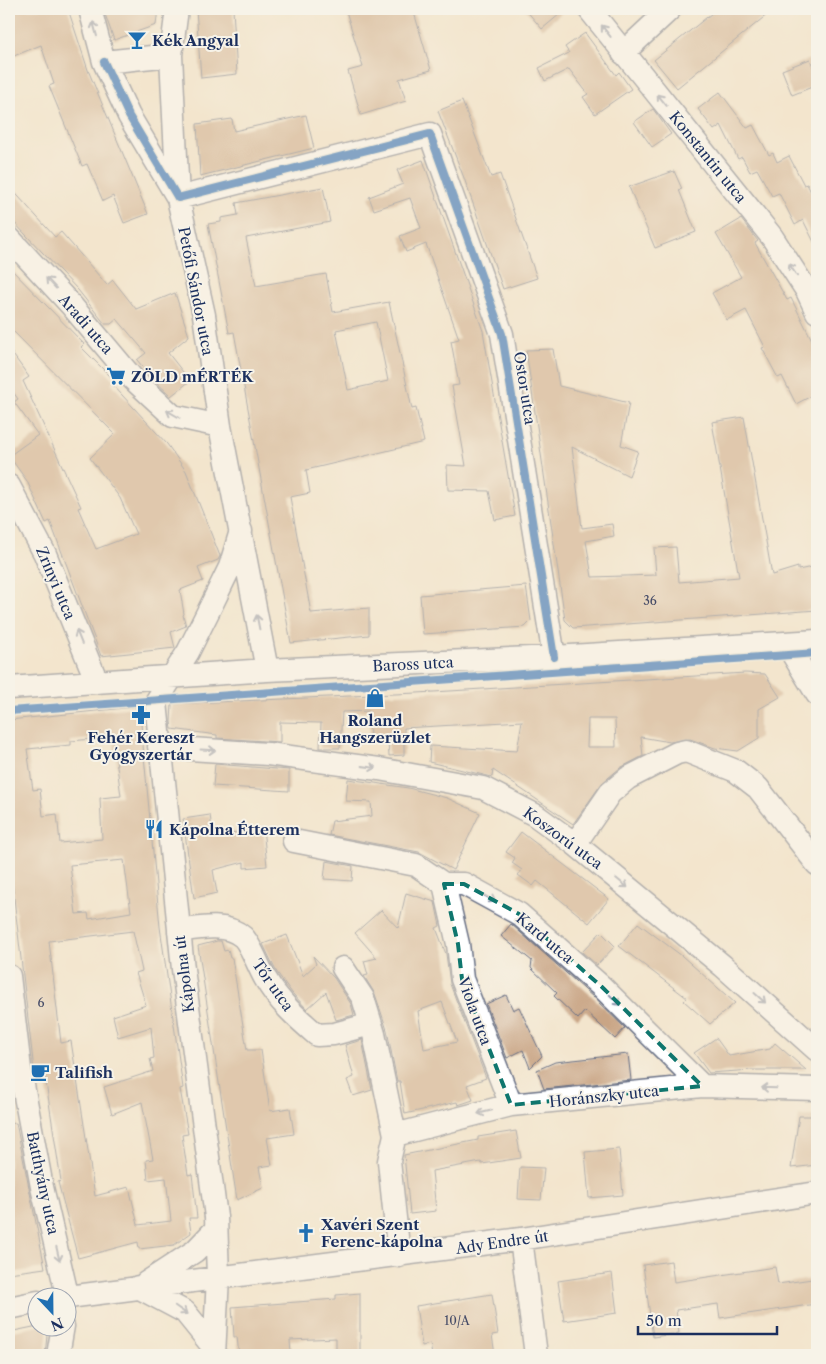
<svg xmlns="http://www.w3.org/2000/svg" width="826" height="1364" viewBox="0 0 826 1364" font-family="'Libre Caslon Text',serif">
<rect width="100%" height="100%" fill="#f7f3e8"/>
<filter id="ink" filterUnits="userSpaceOnUse"><feTurbulence type="fractalNoise" baseFrequency=".02" numOctaves="2"/><feDisplacementMap in="SourceGraphic" scale="10" xChannelSelector="R" yChannelSelector="G"/><feConvolveMatrix kernelMatrix="1 2 1 2 8 2 1 2 1" color-interpolation-filters="sRGB"/></filter>
<filter id="wash" filterUnits="userSpaceOnUse"><feTurbulence type="fractalNoise" baseFrequency=".0096" numOctaves="4" result="noise"/><feDisplacementMap in="SourceGraphic" scale="20" xChannelSelector="R" yChannelSelector="G"/><feGaussianBlur stdDeviation="1.12" result="paint"/><feColorMatrix in="noise" values="0 0 0 0 0 0 0 0 0 0 0 0 0 0 0 0 0 1.4 0 .05"/><feComposite in="paint" operator="in"/></filter>
<g filter="url(#wash)">
<rect width="100%" height="100%" fill="#f3e5cd"/>
<g id="blocks">
<!-- building -->
<path fill="#c9a585" fill-rule="evenodd" d="M9,9H68L88,70L148,214L124,223L113,196L103,201L87,164L82,166L49,86L54,84L41,45L9,58Z
M124,9H158L156,25L114,40L105,14Z
M196,9H233L237,74L201,78Z
M356,9H413L431,70L399,79L406,101L361,115L348,71L363,67L346,11Z
M525,9H566L542,29Z
M717,9H774L677,88L654,60Z
M585,33L616,75L619,72L631,89L595,114L583,97L588,94L569,69L545,81L539,68L569,53L565,47Z
M810,59L817,77V85L792,95L782,70Z
M720,92L747,128L753,125L769,155L773,153L777,162L789,156L804,185L807,184L817,204V248L803,220L795,225L779,193L772,196L757,169L750,172L742,157L738,159L721,125L714,130L698,109Z
M462,101L491,177L500,174L537,278L503,289L464,178L438,111Z
M653,109L671,134L652,147L634,122Z
M306,115L314,148L200,176L197,124L232,119L234,131Z
M423,160L483,331L515,516L495,520L489,491L448,490L447,465L466,466L452,386L459,385L451,341L459,339L426,244L406,252L400,236L421,228L410,198L374,210L369,197L403,184L397,170Z
M674,171L682,189L679,190L696,232L655,248L629,187Z
M9,186L55,237L61,232L107,285L113,280L136,309L175,293L189,336L168,353L190,381L171,396L152,378L137,360L146,353L117,319L111,324H105L78,290L9,217Z
M323,187L330,222L246,238L256,286L326,274L333,312L389,302L412,409L416,408L424,442L306,470L310,493L290,497L311,613L369,608V635L291,643L234,332L229,333L208,224L221,222V218L238,215L236,203ZM376,322L388,381L348,390L336,330Z
M741,219L758,241L755,243L787,300L791,298L817,350V393L796,404L782,376L778,378L762,348L765,347L746,310L727,320L712,293L741,277L716,234Z
M9,267L84,344L81,347L114,380L111,383L167,444L186,471L220,556L218,560L198,568L203,581L180,590L184,614L183,615L186,626L171,632L175,648L101,656L50,521L46,523L27,481L9,456L38,435L14,402L18,399L11,389L9,391V349L29,377L23,381L81,507L78,508L96,549L136,534L120,498L90,458L115,434L9,327Z
M553,349L559,386L629,403L621,445L638,451L629,476L572,447L582,528L612,524L614,536L586,541L592,577L656,575L654,548L676,547L679,582L739,577L712,422L744,417L772,575L798,567V570L817,566V610L573,628L565,620L526,350Z
M526,586L531,621L525,627L423,634L420,595Z
M745,673L765,674L780,697L759,709V738L738,751L715,748L690,739L670,742L641,737L643,756L620,768L602,783L573,824L493,770L492,777L429,762L430,746L517,751L522,721L404,728V755L389,756L388,741L370,742L369,711L342,712L340,748H320L321,723L280,722V742L217,738V735L172,729L171,722L172,704L417,693ZM588,719H615L616,747H587Z
M135,707L140,713L160,927L183,1088L180,1089L188,1134L182,1135L188,1175L192,1174L197,1218H189L191,1233L174,1245L139,1249L138,1242L78,1258L58,1182L61,1181L45,1076L35,1078L34,1070L9,855V720ZM113,737L121,796L100,798L102,839L60,843L57,814L43,816L40,789L33,790L27,749L71,745V741ZM124,860L131,912L89,919L88,913L76,914L70,865ZM133,931L142,971L136,973L146,1005L113,1016L118,1037L151,1027L154,1058L150,1059L153,1071L104,1087L112,1114L142,1102L153,1159L146,1160L148,1180L166,1178L171,1221L138,1225L129,1187L95,1196L71,1041L61,1043L49,941Z
M215,764L289,770V791L213,786Z
M348,779L408,788L447,798L480,813L453,870L419,852L329,835L332,821L372,816L371,802L346,801Z
M210,815L213,836L263,828L267,866L244,868V862L213,870L217,893L194,898L183,819Z
M521,832L609,899L589,923L537,881L533,886L518,875L522,870L512,863L515,858L506,852Z
M326,861L353,866L352,881L324,879Z
M406,893L435,902L440,926L436,928L446,954L450,984L486,1078L467,1085L473,1100L458,1105L457,1102L405,1114L400,1081H397L387,1030L375,994L364,976L368,975L364,961L377,958L355,933L381,910L398,928ZM442,1002L457,1042L424,1049L418,1011Z
M638,923L682,956L735,1003L710,1024L684,1001L687,998L619,946Z
M511,924L593,997L625,1028L615,1039L585,1011L578,1019L554,996L557,993L531,968L532,961L501,936Z
M601,932L615,946L597,965L582,952Z
M287,935L303,976L316,964L313,956L334,978L351,1004L354,1015L336,1020L326,992L307,1009L292,993L276,971L263,944Z
M217,941H221L224,951L228,950L230,958H232L247,1050H261L270,1111L290,1108L294,1134L267,1138L272,1165L259,1167L263,1188L237,1200L198,946Z
M506,995L513,1010L519,1007L542,1056L530,1068L523,1050L507,1058L486,1004Z
M716,1038L729,1056L770,1049L775,1043L806,1070H752L709,1073L694,1053Z
M362,1040L372,1090L353,1096L347,1080L354,1077L345,1045Z
M628,1054L631,1080L544,1089L537,1070L555,1062Z
M799,1116H817V1165L791,1168Z
M16,1123L45,1268L9,1273V1124Z
M516,1131L521,1158L482,1164L481,1162L432,1171L436,1211L410,1214L404,1155L478,1140V1137Z
M619,1149L623,1195L589,1198L585,1152Z
M520,1167L544,1168L541,1200L518,1199Z
M671,1261L674,1282L775,1267L778,1284L812,1279L816,1304L720,1318L718,1304L676,1310L679,1333L653,1337L643,1265Z
M612,1273L617,1313L564,1321L558,1281Z
M360,1293V1355H336V1338L290,1340L291,1355H239L237,1337H234L232,1307L336,1299V1295Z
M492,1294L498,1334L492,1335L495,1355H432L430,1344L422,1346L416,1306Z
M38,1326H48L45,1355H9V1332Z"/>
</g>
</g>
<g filter="url(#ink)">
<use href="#blocks" fill-opacity="0" stroke="#676f85" stroke-width="1"/>
<g fill="none" stroke-linecap="round" stroke-linejoin="round">
<!-- minor casing -->
<g stroke="#676f85" stroke-width="25">
<path id="minor" d="M90,9L104,62L171,55
M177,9L171,55L178,198L204,315L220,426L267,670
M589,9L772,237L807,291L817,312
M623,53L670,9
M104,62L129,116L178,198L430,134L502,334L554,657
M9,238L71,305L133,379L173,416L220,426
M9,486L45,554L97,682
M786,643L817,694
M9,688L267,670L554,657L817,641
M159,747L268,754L379,769L483,788L535,815L575,844L723,966L817,1050
M294,841L416,865L444,884H464L519,914L602,987L702,1086
M575,844L610,793L628,778L677,753L686,751L736,771L758,788L817,864
M444,884L458,944L462,979L511,1105
M179,931C199,928 226,922 243,937C251,945 259,968 265,978C278,1001 297,1018 317,1035L334,1034L371,1024
M343,968L363,998L374,1034L395,1135L389,1161L399,1256
M9,976L20,1069L42,1187L68,1299
M395,1135L511,1105L702,1086L817,1089
M521,1239L536,1355
M146,1283L195,1251L216,1229
M138,1287L185,1312L214,1348
M68,1297L521,1239L817,1193
M9,1308L38,1302
M58,1355L63,1326
M214,1355L218,1277L216,1217L183,969L156,702L188,652L212,604L230,567L241,531"/>
</g>
<!-- minor -->
<use href="#minor" stroke="#fff" stroke-width="22"/>
<!-- cycleway casing -->
<g stroke="#f7f3e8" stroke-width="11">
<path id="cycleway" d="M104,62L129,116L178,198L430,134L502,334L554,657
M9,711L817,653"/>
</g>
<!-- cycleway -->
<use href="#cycleway" stroke="#0057b8" stroke-width="8"/>
</g>
<!-- one-way arrows -->
<defs><path id="oneway-shaft" d="M-6 0H5M1.5-3L5.5 0L1.5 3" fill="none" stroke-width="1.6" stroke-linecap="round" stroke-linejoin="round" transform="scale(1.25)"/></defs>
<g stroke="#8d97ae">
<use href="#oneway-shaft" transform="translate(95 29) rotate(-105)"/>
<use href="#oneway-shaft" transform="translate(606 31) rotate(-128)"/>
<use href="#oneway-shaft" transform="translate(662 100) rotate(-129)"/>
<use href="#oneway-shaft" transform="translate(793 270) rotate(-123)"/>
<use href="#oneway-shaft" transform="translate(51 283) rotate(-133)"/>
<use href="#oneway-shaft" transform="translate(173 414) rotate(-150)"/>
<use href="#oneway-shaft" transform="translate(258 622) rotate(-101)"/>
<use href="#oneway-shaft" transform="translate(79 637) rotate(-112)"/>
<use href="#oneway-shaft" transform="translate(208 750) rotate(3)"/>
<use href="#oneway-shaft" transform="translate(369 767) rotate(8)"/>
<use href="#oneway-shaft" transform="translate(622 883) rotate(39)"/>
<use href="#oneway-shaft" transform="translate(489 898) rotate(29)"/>
<use href="#oneway-shaft" transform="translate(760 998) rotate(42)"/>
<use href="#oneway-shaft" transform="translate(615 1000) rotate(45)"/>
<use href="#oneway-shaft" transform="translate(769 1088) rotate(-178)"/>
<use href="#oneway-shaft" transform="translate(485 1112) rotate(166)"/>
<use href="#oneway-shaft" transform="translate(58 1254) rotate(77)"/>
<use href="#oneway-shaft" transform="translate(181 1310) rotate(35)"/>
</g>
</g>
<!-- marked area -->
<path d="M0 0H826V1364H0ZM444,884H464L519,914L602,987L702,1086L511,1105L462,979L458,944Z" fill="#f3e5cd" fill-opacity=".55" fill-rule="evenodd"/>
<path fill="none" stroke="#0f766e" stroke-width="4" stroke-dasharray="10 6" stroke-linejoin="round" d="M444,884H464L519,914L602,987L702,1086L511,1105L462,979L458,944Z"/>
<!-- icons -->
<defs>
<g id="bar-bare" transform="scale(1.5)"><path d="M-6-5H6L.8 .8V4.5H3.5V6h-7V4.5H-.8V.8Z" fill="#1f6fb2" stroke="#f7f3e8" stroke-width="2.5" paint-order="stroke"/></g>
<g id="supermarket-bare" transform="scale(1.5)"><path d="M-6-5.5h2.5l.6 2H6L4.5 2H-2.5L-4.4-4H-6ZM-1.5 3.2a1.3 1.3 0 1 0 .1 0ZM3 3.2a1.3 1.3 0 1 0 .1 0Z" fill="#1f6fb2" stroke="#f7f3e8" stroke-width="2.5" paint-order="stroke"/></g>
<g id="shop-bare" transform="scale(1.5)"><path d="M-5-2.5h2.3a2.7 3.5 0 0 1 5.4 0H5L5.5 6h-11ZM-1.5-2.5h3a1.5 2.3 0 0 0-3 0Z" fill="#1f6fb2" stroke="#f7f3e8" stroke-width="2.5" paint-order="stroke"/></g>
<g id="pharmacy-bare" transform="scale(1.5)"><path d="M-2-6h4v4h4v4h-4v4h-4v-4h-4v-4h4Z" fill="#1f6fb2" stroke="#f7f3e8" stroke-width="2.5" paint-order="stroke"/></g>
<g id="restaurant-bare" transform="scale(1.5)"><path d="M-5-6h1v4h1v-4h1v4h1v-4h1v5L-1.5 .5V6h-2V.5L-5-1ZM5-6V6H3V1.5H1.5Q1.5-4 5-6Z" fill="#1f6fb2" stroke="#f7f3e8" stroke-width="2.5" paint-order="stroke"/></g>
<g id="cafe-bare" transform="scale(1.5)"><path d="M-5.5-4.5H6V0H3Q3 3.5 0 3.5H-2.5Q-5.5 3.5-5.5 0ZM3-3.2v2h1.7v-2ZM-6 4.5H4V6H-6Z" fill="#1f6fb2" stroke="#f7f3e8" stroke-width="2.5" paint-order="stroke"/></g>
<g id="church-bare" transform="scale(1.5)"><path d="M-1.2-6h2.4v3.5h3.3v2.4h-3.3V6h-2.4V-.1h-3.3v-2.4h3.3Z" fill="#1f6fb2" stroke="#f7f3e8" stroke-width="2.5" paint-order="stroke"/></g>
</defs>
<g fill-rule="evenodd">
<use href="#bar-bare" x="137" y="40"/>
<use href="#supermarket-bare" x="116" y="376"/>
<use href="#shop-bare" x="375" y="698"/>
<use href="#pharmacy-bare" x="141" y="715"/>
<use href="#restaurant-bare" x="154" y="829"/>
<use href="#cafe-bare" x="40" y="1072"/>
<use href="#church-bare" x="306" y="1233"/>
</g>
<g text-anchor="middle" dominant-baseline="central" stroke-width="4" stroke-linejoin="round" paint-order="stroke">
<!-- number labels -->
<g font-size="12" fill="#464c68">
<text x="650" y="600">36</text>
<text x="41" y="1002">6</text>
<text x="457" y="1320">10/A</text>
</g>
<!-- poi labels -->
<g font-size="15" font-weight="bold" fill="#1b2f5e" stroke="#f7f3e8" text-anchor="start">
<text x="152" y="40">Kék Angyal</text>
<text x="131" y="376">ZÖLD mÉRTÉK</text>
<text x="375" y="720" text-anchor="middle">Roland<tspan x="375" dy="17">Hangszerüzlet</tspan></text>
<text x="141" y="737" text-anchor="middle">Fehér Kereszt<tspan x="141" dy="17">Gyógyszertár</tspan></text>
<text x="169" y="829">Kápolna Étterem</text>
<text x="55" y="1072">Talifish</text>
<text x="321" y="1224">Xavéri Szent<tspan x="321" dy="17">Ferenc-kápolna</tspan></text>
</g>
<!-- street labels -->
<g font-size="15" fill="#1b2f5e" stroke="#f7f3e8">
<text transform="translate(708 157) rotate(51)">Konstantin utca</text>
<text transform="translate(196 291) rotate(79)">Petőfi Sándor utca</text>
<text transform="translate(86 324) rotate(49)">Aradi utca</text>
<text transform="translate(525 388) rotate(81)">Ostor utca</text>
<text transform="translate(56 583) rotate(67)">Zrínyi utca</text>
<text transform="translate(413 664) rotate(-3)">Baross utca</text>
<text transform="translate(563 838) rotate(36)">Koszorú utca</text>
<text transform="translate(545 938) rotate(40)">Kard utca</text>
<text transform="translate(184 974) rotate(-97)">Kápolna út</text>
<text transform="translate(273 985) rotate(55)">Tőr utca</text>
<text transform="translate(475 1011) rotate(70)">Viola utca</text>
<text transform="translate(604 1096) rotate(-6)">Horánszky utca</text>
<text transform="translate(43 1183) rotate(78)">Batthyány utca</text>
<text transform="translate(502 1242) rotate(-8)">Ady Endre út</text>
</g>
</g>
<!-- margin -->
<rect width="826" height="1364" fill="none" stroke="#f7f3e8" stroke-width="30"/>
<!-- north arrow -->
<g transform="translate(52 1312) rotate(158)"><circle r="24" fill="#f7f3e8" stroke="#9fa5b1"/>
<path d="M0-4L9 19L0 12L-9 19Z" fill="#1f6fb2"/>
<text y="-8" font-size="14" font-weight="bold" text-anchor="middle" fill="#1b2f5e">N</text>
</g>
<!-- scale -->
<path d="M638 1326v8h139v-8" fill="none" stroke="#1b2f5e" stroke-width="2.5"/>
<text x="646" y="1326" font-size="15" fill="#1b2f5e" stroke="#f7f3e8" stroke-width="4" paint-order="stroke">50 m</text>
</svg>
